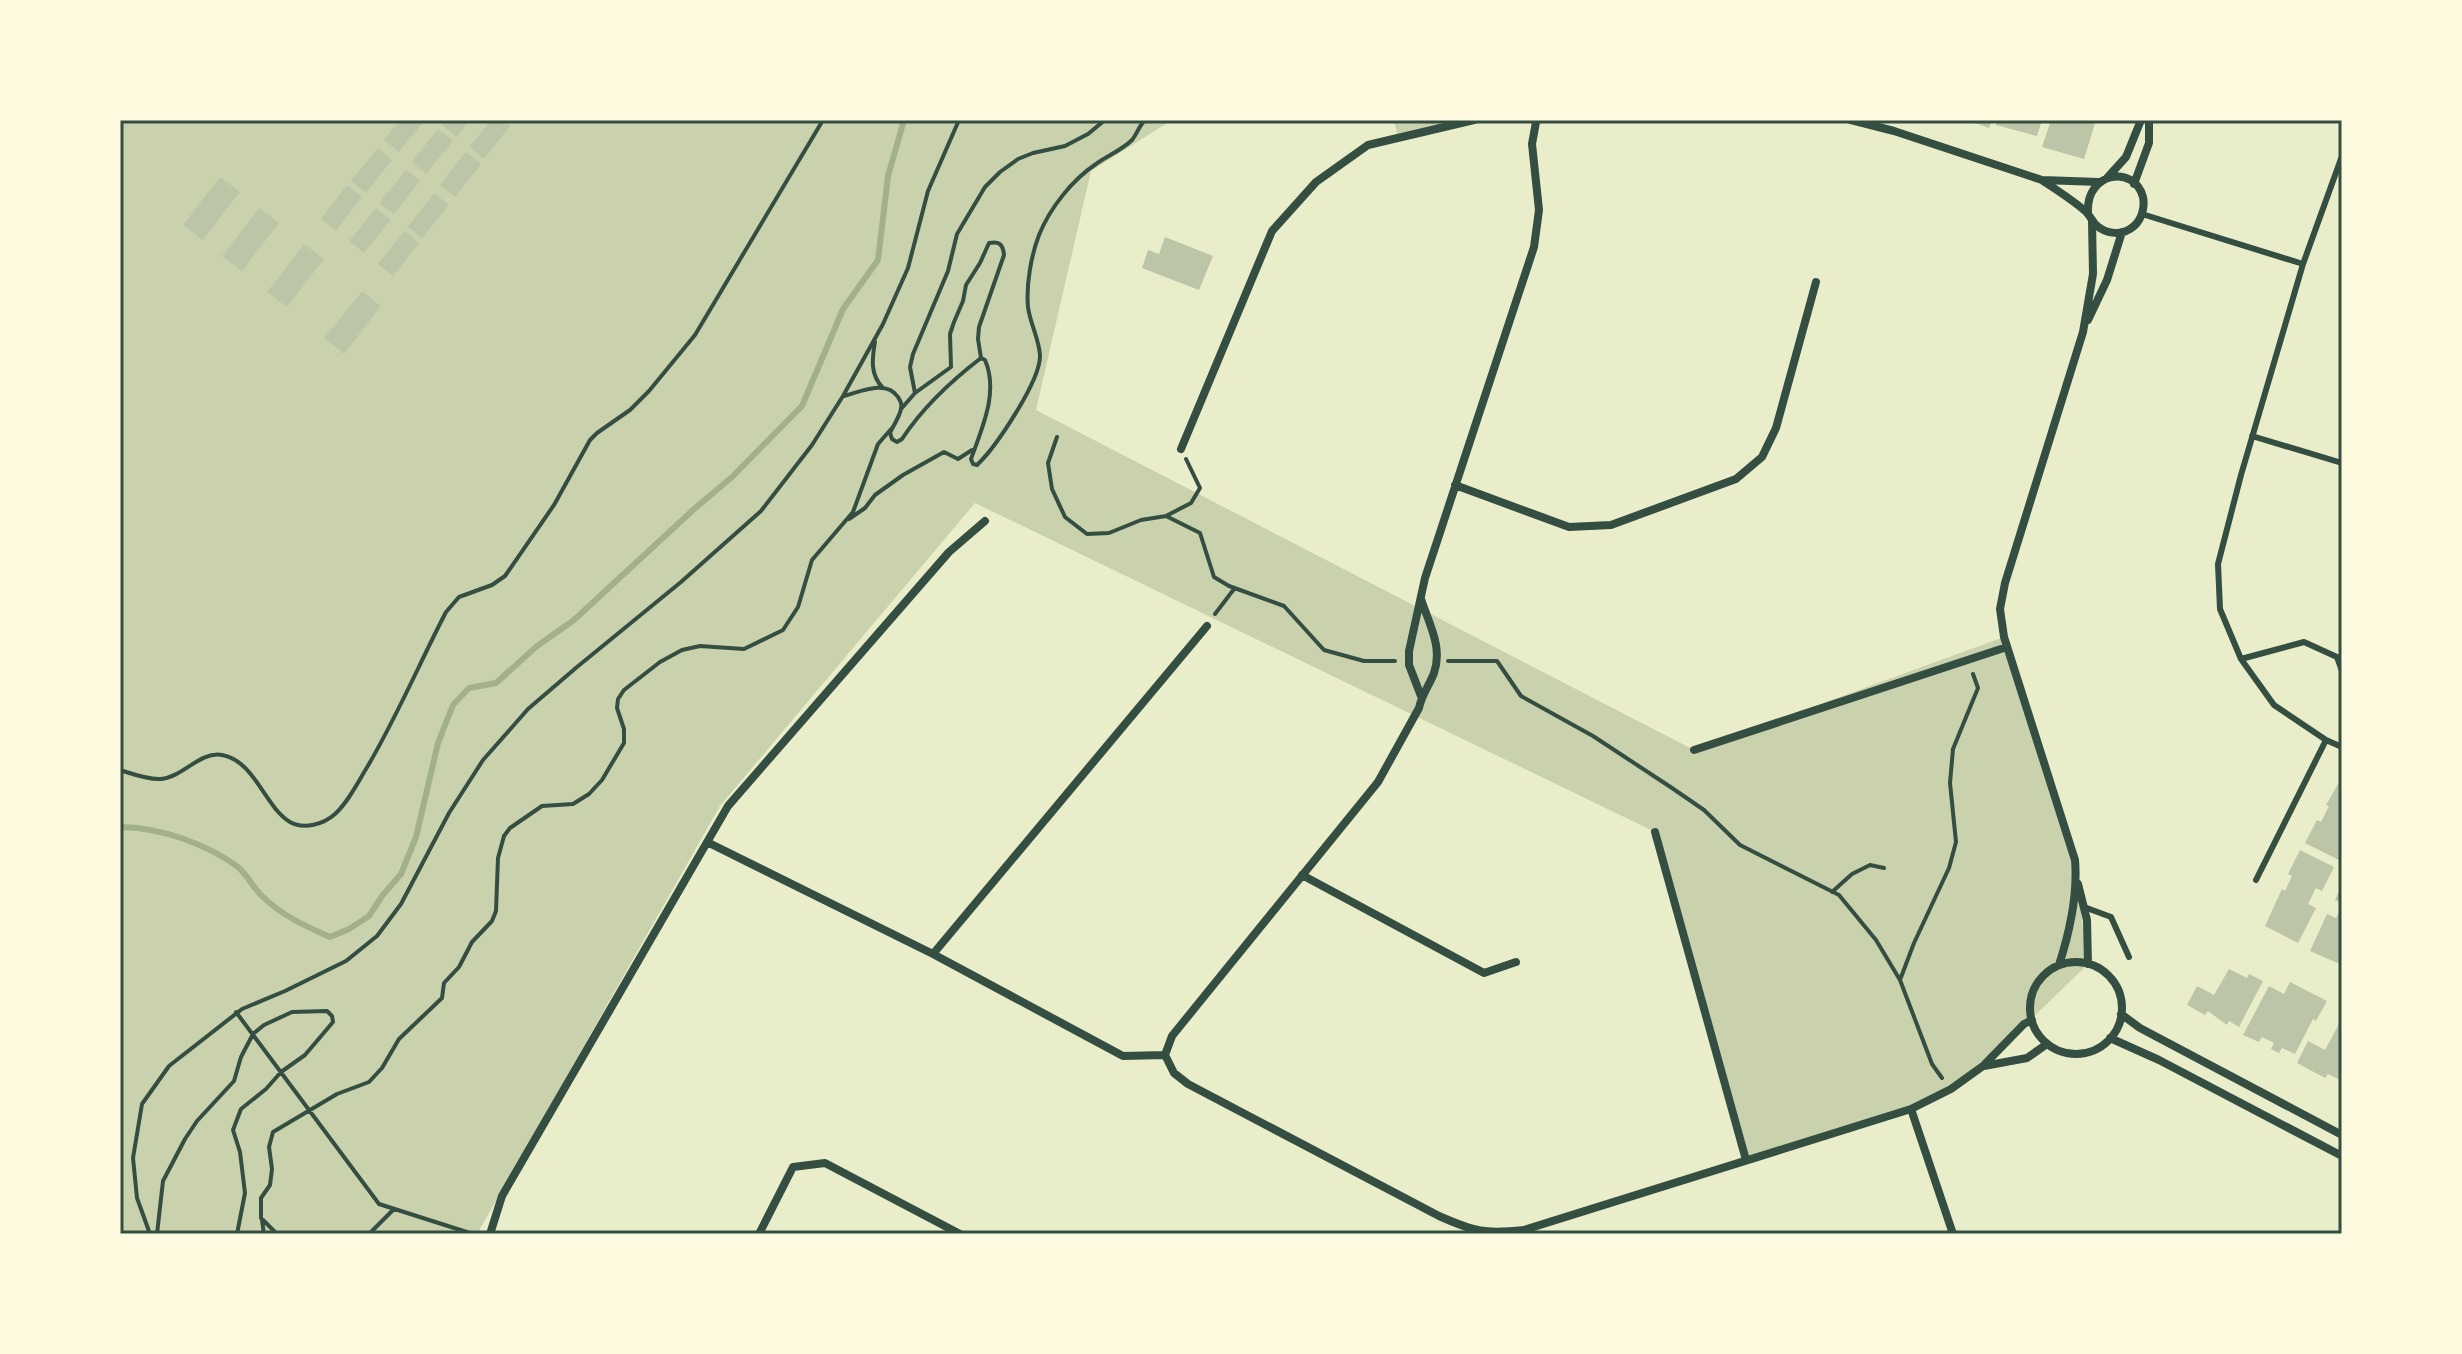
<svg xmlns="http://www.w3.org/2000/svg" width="2462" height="1354" viewBox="0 0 2462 1354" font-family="'Work Sans',sans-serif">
<rect width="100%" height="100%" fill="#e9edc9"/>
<!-- green -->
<path fill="#cad2ad" d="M120,120H1172L1091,171L1036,410L1694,750L2004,637L2076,875L2088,964L1983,1066L1911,1109L1746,1160L1655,832L975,503L720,806L477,1234H120Z
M1394,120H1474L1398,138Z"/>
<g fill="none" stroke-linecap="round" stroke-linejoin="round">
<!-- stream -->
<path stroke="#a3b18a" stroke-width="6" d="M120,830L123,827C161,828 207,844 238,867C247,875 253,887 262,896C281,915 305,926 330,937L349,929L369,916L382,896L401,874L416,837L438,743L453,705L469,688L496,683L537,646L574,620L693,510L732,477L802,406L843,309L878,260L888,176L904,120"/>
</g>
<!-- building -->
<path fill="#bcc5a7" d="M400,120H425L399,152L384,140Z
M446,120H470L457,137L442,125Z
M491,120H503L510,126L484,159L469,147Z
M1967,120H1992L1989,128Z
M1997,120H2042L2037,136L1996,125Z
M2051,120H2096L2084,159L2042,147Z
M438,129L453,141L426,174L412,162Z
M378,148L392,160L366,193L351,181Z
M466,152L481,164L455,197L440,185Z
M406,170L420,181L394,214L379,203Z
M220,177L240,192L203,240L183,225Z
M347,185L362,197L336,231L321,219Z
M434,193L449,205L422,238L408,227Z
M259,208L279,223L242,271L222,256Z
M376,208L391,220L364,253L349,241Z
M405,231L419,243L393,276L378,264Z
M1165,237L1213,256L1199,290L1142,268L1148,250L1159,254Z
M304,244L324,259L287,307L267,292Z
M362,291L381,306L344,354L324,338Z
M2342,777V853L2339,860L2305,843L2317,820L2321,822L2329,806L2326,805Z
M2300,850L2334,867L2322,891L2316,888L2308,904L2316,908L2298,943L2265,926L2282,889L2285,891L2292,876L2288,874Z
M2342,885V903L2335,900Z
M2342,906V965L2310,951L2327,914L2336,918Z
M2229,969L2247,978L2249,974L2263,981L2239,1027L2229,1021L2227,1025L2208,1011L2205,1015L2187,1005L2197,986L2214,995Z
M2290,982L2327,1001L2316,1021L2313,1019L2295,1054L2282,1048L2279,1053L2271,1049L2274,1043L2262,1037L2259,1042L2243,1035L2269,986L2284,994Z
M2339,1024L2342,1025V1081L2328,1074L2325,1078L2297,1063L2308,1041L2325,1050Z"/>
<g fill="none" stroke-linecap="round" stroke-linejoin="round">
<!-- path -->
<path stroke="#344e41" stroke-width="4" d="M875,342C872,359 870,375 883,388
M915,393L951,367L950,334L954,322L963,301L966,285L980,263L989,243C999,241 1003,244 1004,255L979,327L978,339L981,358
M844,396C860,392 886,379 898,397C901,402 902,404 901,409C899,418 893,426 890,433L892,439L897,442L902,439C923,407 951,381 981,358L985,360C999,392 982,428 971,459L973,464L977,465C996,447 1041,380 1040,355C1039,339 1030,323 1028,307C1026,285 1031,256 1039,235C1050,208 1072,180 1096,164C1107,156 1122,150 1132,140C1137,134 1139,126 1145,120
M901,409L915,393L910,367L913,354L948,271L957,234L985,187L1000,172L1018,159L1033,153L1065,146L1088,134L1105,120
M1057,437L1048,463L1052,489L1065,517L1087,534L1109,533L1141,520L1166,516
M1186,459L1200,488L1191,503L1166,516L1200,533L1214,577L1229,586L1284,606L1324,650L1364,661H1395
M849,519L865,508L875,495L903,475L944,452L958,459L972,450
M1215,614L1234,589
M1448,661H1497L1521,696L1593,736L1672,788L1704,810L1740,845L1839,895L1876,940L1900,980
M120,770C133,774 148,780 161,779C183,777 200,751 222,755C255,761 264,806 290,822C304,830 324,824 335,814C348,802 357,784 366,769C396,719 419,664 446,612L459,597L492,585L505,576L554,505L590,440L597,433L630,410L649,391L695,335L823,120
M1832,892L1852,874L1870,865L1884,868
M236,1012L379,1204L473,1234
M1942,1078L1932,1064L1900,980L1914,943L1949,868L1956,842L1950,783L1953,749L1978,688L1973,674
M262,1220L264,1234
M150,1234L137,1198L133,1158L142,1104L169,1066L242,1009L285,991L346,961L377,936L401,904L449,813L483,760L528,709L577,667L681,582L761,511L812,445L843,396L883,324L908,268L928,191L959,120
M157,1234L163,1181L185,1139L197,1121L234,1081L241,1057L253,1034L264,1025L292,1012L327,1011L332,1016L333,1022L305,1055L281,1072L266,1089L241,1109L233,1130L240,1152L245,1193L237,1234
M277,1234L261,1218V1198L270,1185L272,1169L269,1147L273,1132L337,1094L369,1082L382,1068L399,1039L442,998L444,983L459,967L472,942L492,921L496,911L498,858L504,836L510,828L542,806L573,804L589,794L602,780L624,743V729L617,708L618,699L624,690L660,662L682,650L700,646L744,649L783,630L798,607L812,560L853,512L878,444L892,428
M369,1234L394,1209"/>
<!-- service -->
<path stroke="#344e41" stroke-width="6" d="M2342,156L2303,264L2241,475L2218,564L2220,609L2241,659L2274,705L2326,740L2342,747
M2142,214L2303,264
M2252,436L2342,463
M2241,659L2304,642L2337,657L2342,671
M2256,880L2326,740
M2084,907L2111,917L2129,957"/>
<!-- minor -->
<path stroke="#344e41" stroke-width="8" d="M1851,120L1894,131L2042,180L2099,182
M2107,178L2126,157L2141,120
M2043,181C2057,190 2071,199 2084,210C2089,214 2091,219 2095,224C2106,235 2123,236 2134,226C2142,219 2145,207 2143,197C2134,164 2086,172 2088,212
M2134,184L2149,143V120
M2088,320L2107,280L2122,232
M1181,449L1272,231L1316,182L1368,145L1474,120
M1455,485L1569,527L1611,525L1736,479L1762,457L1776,428L1816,282
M1421,696L1409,665V651L1425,578L1534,247L1539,210L1532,144L1536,122
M1694,750L2007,647
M1655,832L1746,1160
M707,842L933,954L1123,1056L1165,1055L1174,1073L1188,1084L1439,1216C1475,1232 1485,1234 1524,1230L1911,1109L1951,1089L1983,1066L2024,1024L2032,1020
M1302,875L1484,973L1516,962
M2078,884L2087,920L2088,964
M933,954L1207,626
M2030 1008a46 46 0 1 1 92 0a46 46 0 1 1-92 0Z
M2059,965C2070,931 2078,896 2075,860L2004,637L2000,609L2005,583L2083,332L2093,274L2092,221
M2121,1014L2140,1028L2342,1135
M2110,1038L2159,1060L2342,1156
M1165,1055L1172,1036L1378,782L1419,708C1422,694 1429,686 1434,673C1443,647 1429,624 1421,599
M1984,1066L2027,1058L2047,1044
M1911,1109L1953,1234
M490,1234L502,1196L728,806L949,552L985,521
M759,1234L793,1167L825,1163L960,1234"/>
</g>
<!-- border -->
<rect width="2462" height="1354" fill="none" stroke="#fefae0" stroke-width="244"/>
<rect x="122" y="122" width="2218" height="1110" fill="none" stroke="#344e41" stroke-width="3"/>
</svg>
